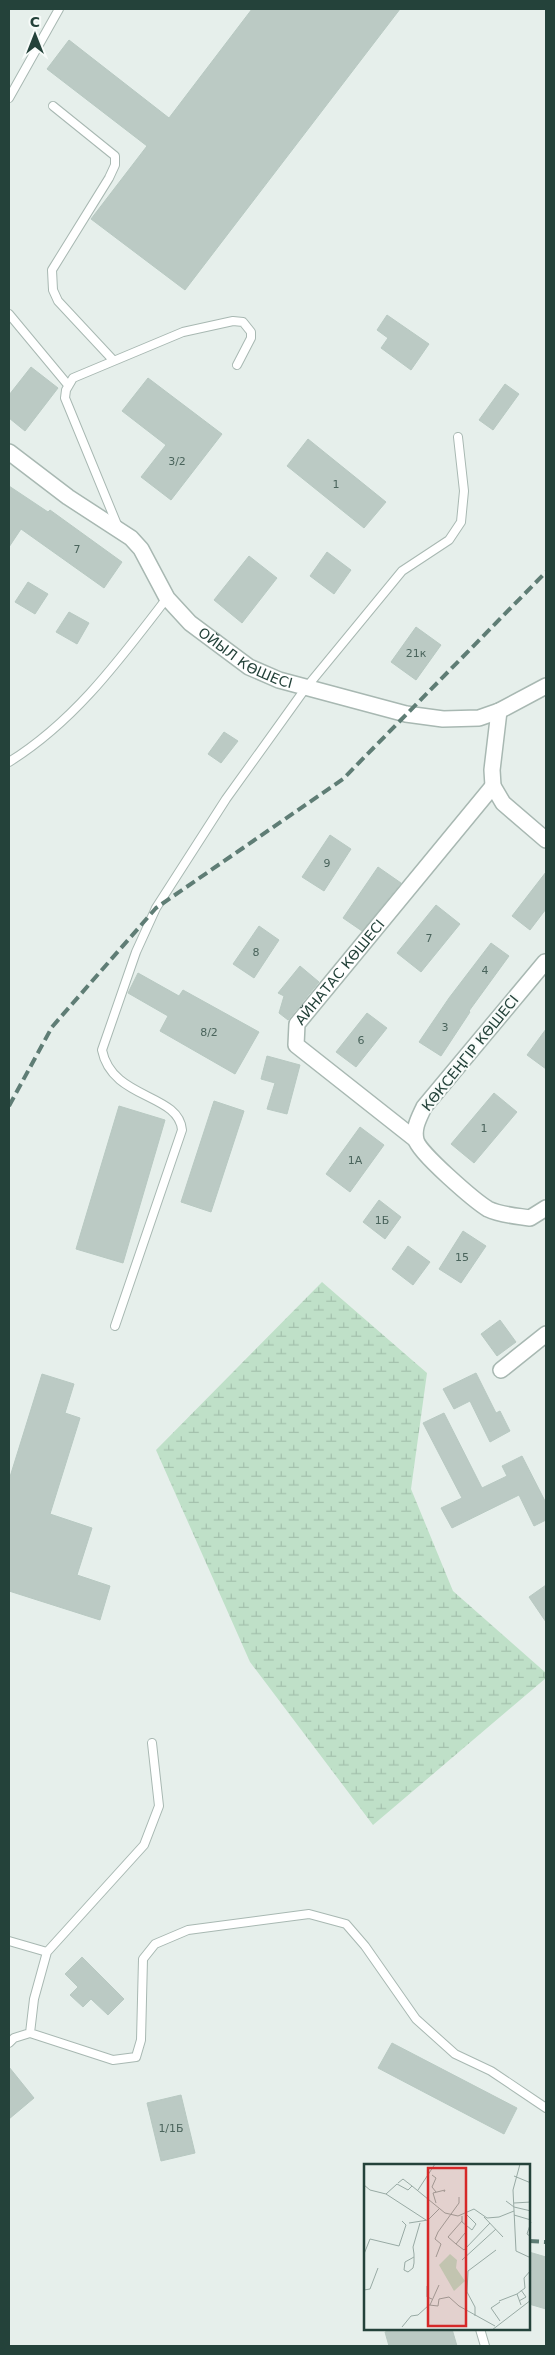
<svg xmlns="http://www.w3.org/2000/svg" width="555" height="2355" viewBox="0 0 555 2355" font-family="'DejaVu Sans',sans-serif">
<defs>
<pattern id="wetland-marsh" width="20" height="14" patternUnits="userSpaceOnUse" patternTransform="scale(1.25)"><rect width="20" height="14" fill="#bfe0c8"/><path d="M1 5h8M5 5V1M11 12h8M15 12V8" fill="none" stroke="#a4c1ad"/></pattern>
</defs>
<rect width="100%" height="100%" fill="#e6efeb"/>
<!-- wetland -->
<path fill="url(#wetland-marsh)" d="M322,1282L427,1373L411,1489L453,1591L546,1673V1678L373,1825L250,1662L156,1450Z"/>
<!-- building -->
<path fill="#bbcac4" stroke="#b8c9c2" d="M252,9H400L185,290L91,219L147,146L47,69L69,40L169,118Z
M387,315L429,344L411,370L381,348L388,338L377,330Z
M31,367L58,388L25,431L9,418V395Z
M148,378L222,434L171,500L141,477L166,445L122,411Z
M505,384L519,394L493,430L479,420Z
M308,439L386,502L364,528L287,466Z
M9,486L48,512L50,510L122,562L104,588L21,529L9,547Z
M327,552L351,570L334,594L310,576Z
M249,556L277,578L242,623L214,600Z
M28,582L48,594L35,614L15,602Z
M69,612L89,623L77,644L56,632Z
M416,627L441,645L416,680L391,662Z
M224,732L238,741L221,763L208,754Z
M330,835L351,849L324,891L302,877Z
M378,867L401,883L362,931L343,918Z
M546,872V909L530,930L512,916Z
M436,905L460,924L421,972L397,953Z
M259,926L279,940L254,978L233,964Z
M491,943L509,956L469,1011L470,1012L441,1056L419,1042L449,998Z
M300,966L319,982L288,1020L279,1013L284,996L278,993Z
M138,973L179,996L183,990L259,1032L235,1074L160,1031L168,1016L128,993Z
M367,1013L387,1028L356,1067L336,1052Z
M546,1029V1069L527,1055Z
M267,1056L300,1065L287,1114L267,1109L275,1083L261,1079Z
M494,1093L517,1112L474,1163L451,1144Z
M214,1101L244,1111L211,1212L181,1202Z
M119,1106L165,1120L123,1263L76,1249Z
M360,1127L384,1145L350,1192L326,1174Z
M379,1200L401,1217L385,1239L363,1222Z
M463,1231L486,1246L461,1283L439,1269Z
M408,1246L430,1262L413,1285L392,1269Z
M500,1320L516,1342L497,1356L481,1334Z
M476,1373L496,1413L500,1411L510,1431L490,1442L470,1401L454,1409L443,1389Z
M42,1374L74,1384L65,1413L80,1418L50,1514L92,1528L77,1575L110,1586L100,1620L9,1591V1480Z
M444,1413L482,1488L507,1476L502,1466L522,1456L546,1503V1520L534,1526L519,1495L452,1528L441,1508L462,1498L423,1423Z
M546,1585V1622L529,1597Z
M82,1957L124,1999L108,2015L91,1999L83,2007L70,1995L78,1987L65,1974Z
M392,2043L517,2108L504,2134L378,2068Z
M9,2067L34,2098L9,2119Z
M181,2095L195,2153L161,2161L147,2103Z
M529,2252L546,2257V2309L529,2304Z
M397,2329H452L457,2346H389L385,2332Z"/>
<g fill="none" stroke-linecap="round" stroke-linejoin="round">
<!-- lane casing -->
<g stroke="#a8b8b2" stroke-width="10">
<path id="lane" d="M9,98L59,9
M53,106L115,156V165L109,178L52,270L53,290L58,301L113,360
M9,314L68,385
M118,527L65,398L66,390L73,378L183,332L233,321L243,322L251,332V338L237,365
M9,762C75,721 120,659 167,598
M115,1326L182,1130C179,1093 112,1100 102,1050L136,952L156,908L226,799L305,689L402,571L449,540L461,522L464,491L458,437
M9,1941L47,1952
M30,2033L34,1999L47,1952L144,1845L159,1806L152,1743
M9,2043L14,2038L30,2033L113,2060L136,2057L141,2040L143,1959L155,1944L188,1930L309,1914L346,1924L365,1946L416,2019L455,2054L491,2071L546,2108
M480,2329L485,2346"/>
</g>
<!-- street casing -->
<g stroke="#a8b8b2" stroke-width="18">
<g id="street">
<path id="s1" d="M9,452L68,497L131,538L141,549L167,598L190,623L249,667L279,680L406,714L443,719L479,718L499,711L546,686"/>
<path d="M499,711L492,770L493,786L503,803L546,840"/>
<path d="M545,962L424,1107C419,1118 413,1128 416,1140C419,1153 475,1201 488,1209C500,1215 517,1216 530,1218L546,1208"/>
<path id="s2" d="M415,1139L296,1045L297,1024L493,786"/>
<path d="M501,1370L546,1334"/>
</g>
</g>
<!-- lane -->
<use href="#lane" stroke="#fff" stroke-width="8"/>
<!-- street -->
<use href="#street" stroke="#fff" stroke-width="15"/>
<!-- rail -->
<path stroke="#5f7d75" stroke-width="4" stroke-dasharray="10 5" stroke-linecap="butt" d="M9,1106L52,1027L156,908L343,779L546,572
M529,2241L546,2242"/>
</g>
<g text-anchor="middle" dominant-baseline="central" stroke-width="4" stroke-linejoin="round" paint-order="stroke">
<!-- number labels -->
<g font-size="11" fill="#4a645c">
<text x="177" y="461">3/2</text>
<text x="336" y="484">1</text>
<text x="77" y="549">7</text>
<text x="416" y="653">21к</text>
<text x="327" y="863">9</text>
<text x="429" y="938">7</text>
<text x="256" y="952">8</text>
<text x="485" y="970">4</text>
<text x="445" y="1027">3</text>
<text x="209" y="1032">8/2</text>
<text x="361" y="1040">6</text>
<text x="484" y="1128">1</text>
<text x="355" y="1160">1А</text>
<text x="382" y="1220">1Б</text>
<text x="462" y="1257">15</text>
<text x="171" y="2128">1/1Б</text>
</g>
<!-- street labels -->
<g font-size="14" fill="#24423a" stroke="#f7fbf9">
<text stroke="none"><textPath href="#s1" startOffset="320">ОЙЫЛ КӨШЕСІ</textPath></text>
<text stroke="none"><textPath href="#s2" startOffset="240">АЙНАТАС КӨШЕСІ</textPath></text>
<text transform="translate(470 1053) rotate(-51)">КӨКСЕҢГІР КӨШЕСІ</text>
</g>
</g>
<!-- overview -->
<g transform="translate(364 2164)">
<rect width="166" height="166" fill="#e6efeb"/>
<path d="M86,90L93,96L92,104L101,117L90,127L75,101Z" fill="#bfe0c8"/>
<path fill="none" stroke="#98aaa4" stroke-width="1" d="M68,11L72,14L68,23L72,28M150,12L167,19M34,19L39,15L48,22M0,21L6,26L22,30M54,26L71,0M142,37L150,43L167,47M72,39L69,29L81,26L80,28M150,39L167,38M150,51L167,56M98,52V58L108,66L112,60L102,50M120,53L139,73M62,56L22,30L33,20L44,26L48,22L81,49L94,52L110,45L123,54L135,53L150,47M167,58L163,70L167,73M45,59L64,56L76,44M101,69L92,80L100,86L126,59M92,80L84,73L98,57M152,87L149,26L156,0M152,87L167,94M0,90L6,75L35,82L42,61L38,57M50,93L41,98L40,106L44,108L49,104L50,99V90L49,83L56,59M72,93L77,80L71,75L74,68L95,39V33M98,96L132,65M63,122V133L68,135M0,126L6,125L14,104M153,130L161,124L160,114L167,106M135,137L153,130L157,141M155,137L162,133L157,126M136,138L127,144L136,157M66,141L75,121M111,152V143L103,128L104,107L132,86M38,163L47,152L54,151L65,141L74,142L75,135L85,133L95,142L131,162M128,166L167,136"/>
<path fill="#d62828" fill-opacity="0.15" stroke="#d62828" stroke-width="2.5" d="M64,4H102V162H64Z"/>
<rect width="166" height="166" fill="none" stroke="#24423a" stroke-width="2.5"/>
</g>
<!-- border -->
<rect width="555" height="2355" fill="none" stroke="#24423a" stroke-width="20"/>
<!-- north arrow -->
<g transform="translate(35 35)" stroke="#f7fbf9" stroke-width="4" paint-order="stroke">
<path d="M0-4L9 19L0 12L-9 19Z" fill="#24423a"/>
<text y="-8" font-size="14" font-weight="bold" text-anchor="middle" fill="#24423a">С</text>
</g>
</svg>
